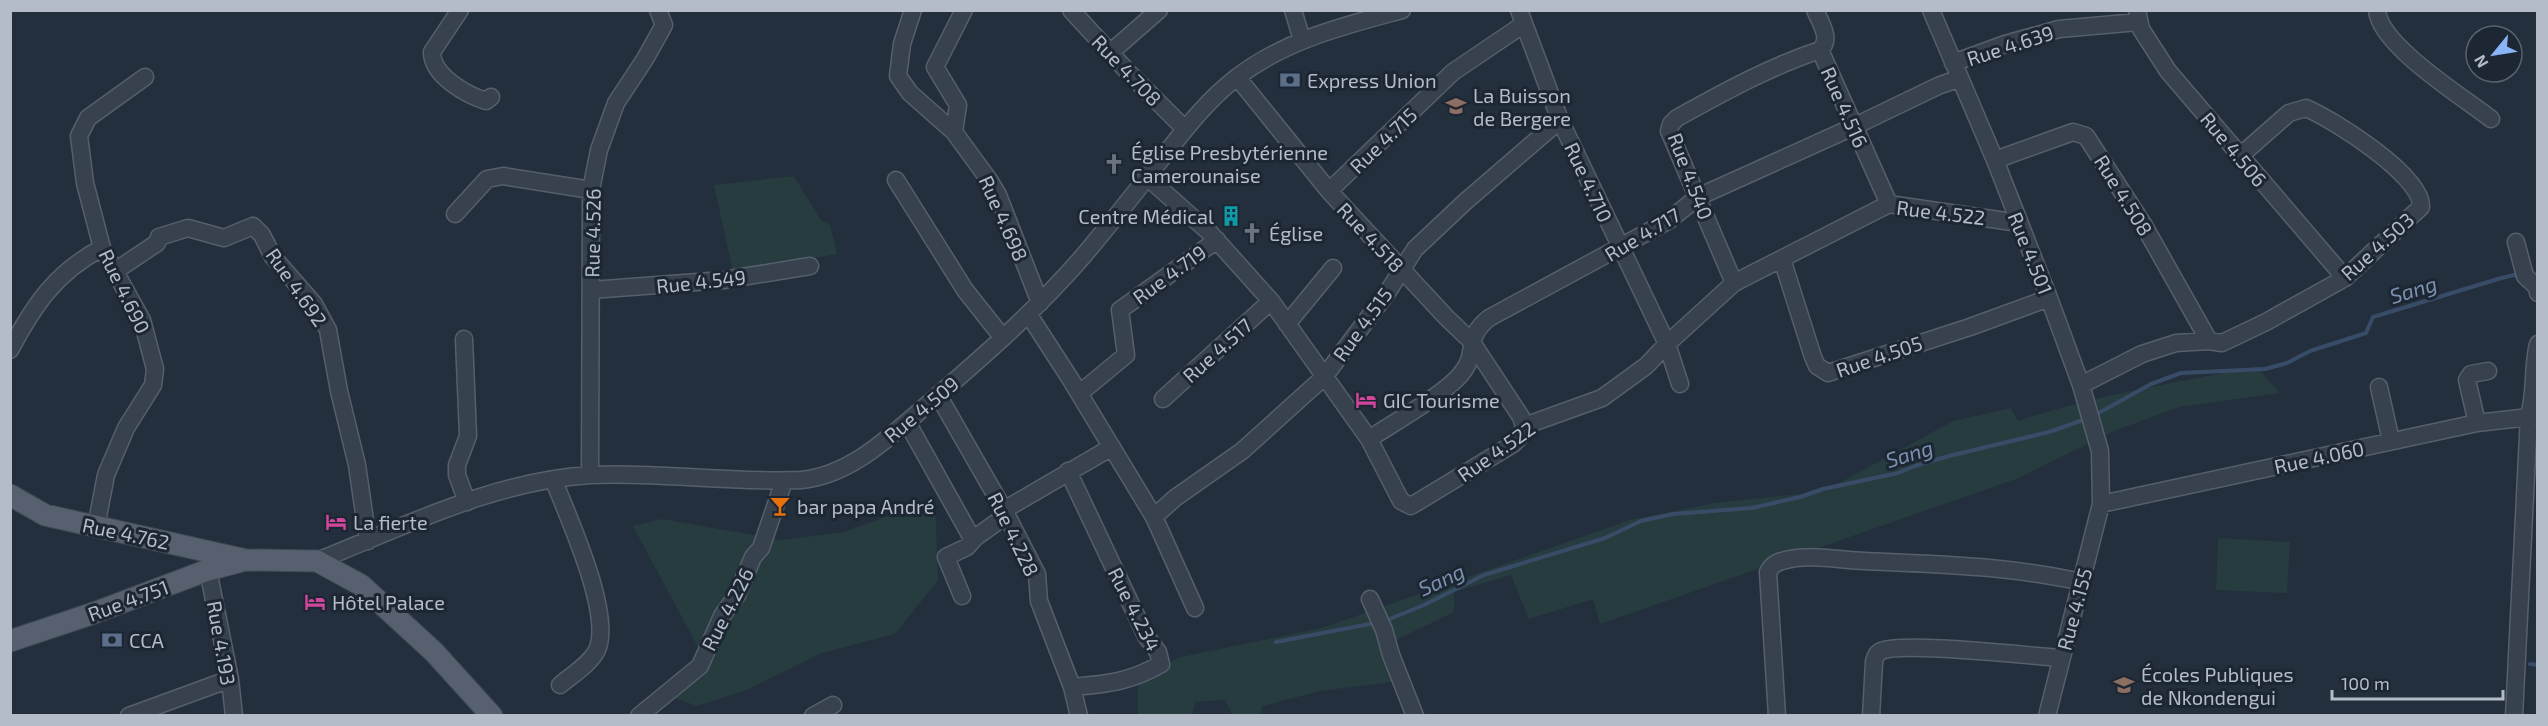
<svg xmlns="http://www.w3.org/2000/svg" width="2548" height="726" viewBox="0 0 2548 726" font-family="'Exo 2',sans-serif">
<rect width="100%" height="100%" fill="#242f3e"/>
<!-- green -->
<path fill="#263c3f" d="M794,176L820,219L830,225L837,254L733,272L714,185Z
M2257,367L2280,393L2179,407L2114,431L2016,479L1600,624L1593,599L1529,619L1511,575L1454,592V612L1384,646L1392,682L1320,691L1262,706L1260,715H1233L1225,700L1195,702L1192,715H1138V678L1181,657L1322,628L1630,520L1715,503L1825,491L1953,421L2011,408L2018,421C2096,395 2176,382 2257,367Z
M935,498L938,580L895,634L822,653L749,689L697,706L674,698L706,662L633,526L662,519L782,540L845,532Z
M2218,538L2290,542L2287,593L2216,590Z"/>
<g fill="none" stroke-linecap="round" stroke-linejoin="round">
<!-- stream -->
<path stroke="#394c67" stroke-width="4" d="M2095,415L2151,384L2181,373L2265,369L2287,363L2310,351L2366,333L2373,317L2498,279L2514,275L2520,277
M1385,621L1424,605L1484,575L1605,538L1641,521L1673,514L1752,508L1800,497L1823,489L1898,473L1915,466L1949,456L2049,432L2086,419
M1276,642L1375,623
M2530,664L2538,665"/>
<!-- minor casing -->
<g stroke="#565f6c" stroke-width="19">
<path id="minor" d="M460,10L432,52C432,76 467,95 486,101L491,97
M913,10L902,44L898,76L910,93L954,132
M964,10L935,67L958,105L954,132L989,180L998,195L1040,303
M1071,10L1128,72L1185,129
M1293,10L1302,40
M1519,10L1560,120L1667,344L1680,384
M1815,10C1821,24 1832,39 1820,50L1889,204
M1931,10L1995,160L2049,298L2081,385L2100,451L2101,504L2047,716
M2137,10L2141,29L2168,71L2345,278
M2377,10C2379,45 2463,97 2491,119
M1111,52L1159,10
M1953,63L2005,44L2059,29L2138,22
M1237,77L1329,191L1446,317L1471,341L1521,417L1524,426
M1995,160L2073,132L2086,136L2143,224L2209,341
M1147,177L1210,233L1271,301L1369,439L1401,501L1411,506L1513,444L1521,436L1524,426L1602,398L1646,366L1667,344L1734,283L1889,204L2019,223
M896,180L965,290L1003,338
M1329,191L1453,72L1524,24
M455,214L487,179L503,176L591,190
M2516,242L2525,276L2537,287L2538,293
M1782,259L1813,357L1817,366L1828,373L1970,327L2049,298
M115,271L157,243L159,237L188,228L224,238L253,226L262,235L273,257L314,304L328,330L339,391L357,465L368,541
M1734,283L1669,131L1671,124L1677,118C1724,92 1769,67 1820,50
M591,290L724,280L810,266
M1029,315L1071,380L1154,517L1195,608
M1287,324L1333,268
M464,339L468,436L457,465V475L467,502
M10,350C34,305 56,272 102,248
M2081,385L2142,354L2176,343L2209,341L2222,343L2266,322L2345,278L2421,207C2423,176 2334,120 2306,108L2289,113L2240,156
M2379,387L2391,441
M1080,393L1126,355L1120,310L1217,240
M938,395L1004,510L1037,574L1039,601L1072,687L1079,716
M1163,399L1271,301
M907,422L973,540
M2477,423L2467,380L2471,374L2488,371
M1369,439C1393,423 1445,394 1461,374C1480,351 1462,340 1489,318L1668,221L1698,197L1853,127L1938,86L1960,78
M1068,471L1146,636L1158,652L1161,664C1130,682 1107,684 1072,687
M590,475L591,190L599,150L616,103L645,59L664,25L658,10
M554,481C568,517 613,614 597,650C590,664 572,675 560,685
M2101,504L2477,423L2538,416
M1004,510L1112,447
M1154,517L1175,498L1242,451L1324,377L1387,293L1415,249L1466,201L1560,120
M96,527L106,475L126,428L153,385L155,369L142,320L102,248L85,183L79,136L88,118L145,77
M317,561C403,527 496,480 591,475C661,472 731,483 801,480C848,476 886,440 921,410C978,361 1036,311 1085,254C1110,224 1135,193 1159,162C1183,132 1205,102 1236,78C1285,40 1343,26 1402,10
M208,570L230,679L234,716
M962,596L946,557L967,547L976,537L1007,515
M1370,599L1384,630L1391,655L1415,716
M129,716L230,679
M639,716L700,666L722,616L737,595L753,557L761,548L784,481
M813,716L833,705
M1777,716L1768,572C1772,566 1774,563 1782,561C1808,553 1838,560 1865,561C1936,564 2011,566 2081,582
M1871,716L1874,662C1875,658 1876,653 1881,651C1903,641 2030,656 2061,658
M2514,716L2529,416C2536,392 2532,368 2538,344"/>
</g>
<!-- major casing -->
<g stroke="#414a57" stroke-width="23">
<path id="major" d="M10,495L45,515L246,560L317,561L361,585L434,652L492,716
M10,641L94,613L208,570L242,561"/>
</g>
<!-- minor -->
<use href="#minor" stroke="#38414e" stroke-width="16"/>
<!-- major -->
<use href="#major" stroke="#56606e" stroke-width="21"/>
</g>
<!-- icons -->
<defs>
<g id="bank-bare" transform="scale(1.62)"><path d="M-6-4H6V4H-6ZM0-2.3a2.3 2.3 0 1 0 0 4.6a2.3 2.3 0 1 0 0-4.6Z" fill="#5c6f8a" stroke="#1d2633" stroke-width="2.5" paint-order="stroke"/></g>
<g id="school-bare" transform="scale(1.62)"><path d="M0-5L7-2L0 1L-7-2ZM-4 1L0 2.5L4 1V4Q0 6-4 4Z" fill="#8d6e63" stroke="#1d2633" stroke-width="2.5" paint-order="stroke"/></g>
<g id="church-bare" transform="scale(1.62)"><path d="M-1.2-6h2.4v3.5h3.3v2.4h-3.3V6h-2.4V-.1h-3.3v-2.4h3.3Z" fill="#6b7280" stroke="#1d2633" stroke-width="2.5" paint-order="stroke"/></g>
<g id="building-bare" transform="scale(1.62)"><path d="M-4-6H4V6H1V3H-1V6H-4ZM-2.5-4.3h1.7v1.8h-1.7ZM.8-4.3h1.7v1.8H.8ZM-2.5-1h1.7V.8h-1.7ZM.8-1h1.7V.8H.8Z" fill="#0f9aa8" stroke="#1d2633" stroke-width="2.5" paint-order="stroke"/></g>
<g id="hotel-bare" transform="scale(1.62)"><path d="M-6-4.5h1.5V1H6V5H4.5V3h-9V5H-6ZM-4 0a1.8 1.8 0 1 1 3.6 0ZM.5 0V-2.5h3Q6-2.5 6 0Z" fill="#d1479c" stroke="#1d2633" stroke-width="2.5" paint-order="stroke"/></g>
<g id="bar-bare" transform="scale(1.62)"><path d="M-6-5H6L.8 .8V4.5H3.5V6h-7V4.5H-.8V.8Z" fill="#e8710a" stroke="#1d2633" stroke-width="2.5" paint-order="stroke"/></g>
</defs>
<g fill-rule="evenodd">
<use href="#bank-bare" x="1290" y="80"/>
<use href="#school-bare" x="1456" y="106"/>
<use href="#church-bare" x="1114" y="164"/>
<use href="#building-bare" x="1231" y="216"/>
<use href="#church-bare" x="1252" y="233"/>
<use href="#hotel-bare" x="1366" y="400"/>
<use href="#bar-bare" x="780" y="506"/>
<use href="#hotel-bare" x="336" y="522"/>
<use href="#hotel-bare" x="315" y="602"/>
<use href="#bank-bare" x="112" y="640"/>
<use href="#school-bare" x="2124" y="685"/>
</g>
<g text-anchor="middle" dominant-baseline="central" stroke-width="6" stroke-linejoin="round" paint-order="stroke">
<!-- street labels -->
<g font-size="20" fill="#b4bcc9" stroke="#1d2633">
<text transform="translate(2010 45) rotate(-18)">Rue 4.639</text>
<text transform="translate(1127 70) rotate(46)">Rue 4.708</text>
<text transform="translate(1845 107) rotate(66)">Rue 4.516</text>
<text transform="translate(1383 140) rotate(-44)">Rue 4.715</text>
<text transform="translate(2234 149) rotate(50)">Rue 4.506</text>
<text transform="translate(1691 176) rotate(69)">Rue 4.540</text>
<text transform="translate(1589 182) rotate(65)">Rue 4.710</text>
<text transform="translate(2124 195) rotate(58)">Rue 4.508</text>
<text transform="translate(1941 212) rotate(7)">Rue 4.522</text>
<text transform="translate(1004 218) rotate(66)">Rue 4.698</text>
<text transform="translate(592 233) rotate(-89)">Rue 4.526</text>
<text transform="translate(1642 234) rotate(-31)">Rue 4.717</text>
<text transform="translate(1371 237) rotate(47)">Rue 4.518</text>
<text transform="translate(2377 246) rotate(-42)">Rue 4.503</text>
<text transform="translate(2031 253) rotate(68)">Rue 4.501</text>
<text transform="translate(1169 274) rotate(-36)">Rue 4.719</text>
<text transform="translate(701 281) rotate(-6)">Rue 4.549</text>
<text transform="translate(297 287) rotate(55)">Rue 4.692</text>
<text transform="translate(125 291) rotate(64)">Rue 4.690</text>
<text transform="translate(1362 324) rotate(-54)">Rue 4.515</text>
<text transform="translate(1217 350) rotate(-42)">Rue 4.517</text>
<text transform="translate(1879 356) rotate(-19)">Rue 4.505</text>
<text transform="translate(921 409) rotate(-40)">Rue 4.509</text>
<text transform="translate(1496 451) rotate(-35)">Rue 4.522</text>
<text transform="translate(2319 457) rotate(-12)">Rue 4.060</text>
<text transform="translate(126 533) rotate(12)">Rue 4.762</text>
<text transform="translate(1014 534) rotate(64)">Rue 4.228</text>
<text transform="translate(128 600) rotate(-20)">Rue 4.751</text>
<text transform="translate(727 609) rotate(-63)">Rue 4.226</text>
<text transform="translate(1135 609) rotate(63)">Rue 4.234</text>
<text transform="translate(2074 609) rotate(-75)">Rue 4.155</text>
<text transform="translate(222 643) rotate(80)">Rue 4.193</text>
</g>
<!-- poi labels -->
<g font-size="20" fill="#b4bcc9" stroke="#1d2633" text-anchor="start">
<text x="1307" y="80">Express Union</text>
<text x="1473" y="95">La Buisson<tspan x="1473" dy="23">de Bergere</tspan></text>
<text x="1131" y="152">Église Presbytérienne<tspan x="1131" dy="23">Camerounaise</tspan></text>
<text x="1214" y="216" text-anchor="end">Centre Médical</text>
<text x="1269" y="233">Église</text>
<text x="1383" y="400">GIC Tourisme</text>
<text x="797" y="506">bar papa André</text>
<text x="353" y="522">La fierte</text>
<text x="332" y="602">Hôtel Palace</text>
<text x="129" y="640">CCA</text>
<text x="2141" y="674">Écoles Publiques<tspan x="2141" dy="23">de Nkondengui</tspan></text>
</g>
<!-- water labels -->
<g font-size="21" font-style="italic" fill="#7c92b1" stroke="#1d2633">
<text transform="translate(2413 289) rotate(-17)">Sang</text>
<text transform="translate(1909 453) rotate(-17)">Sang</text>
<text transform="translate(1441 579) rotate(-25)">Sang</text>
</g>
</g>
<!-- border -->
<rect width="2548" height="726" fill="none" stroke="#b4bcc9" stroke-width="24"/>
<!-- north arrow -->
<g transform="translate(2494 54) rotate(240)"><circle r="28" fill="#1d2633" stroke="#59626f" stroke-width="1.5"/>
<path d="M0-4.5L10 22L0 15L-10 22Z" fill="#8ab4f8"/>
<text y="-9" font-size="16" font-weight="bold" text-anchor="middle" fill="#b4bcc9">N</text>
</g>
<!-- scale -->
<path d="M2332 690v9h171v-9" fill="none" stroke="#b4bcc9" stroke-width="3"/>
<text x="2341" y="690" font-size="18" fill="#b4bcc9" stroke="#1d2633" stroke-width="4.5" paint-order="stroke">100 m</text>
</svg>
